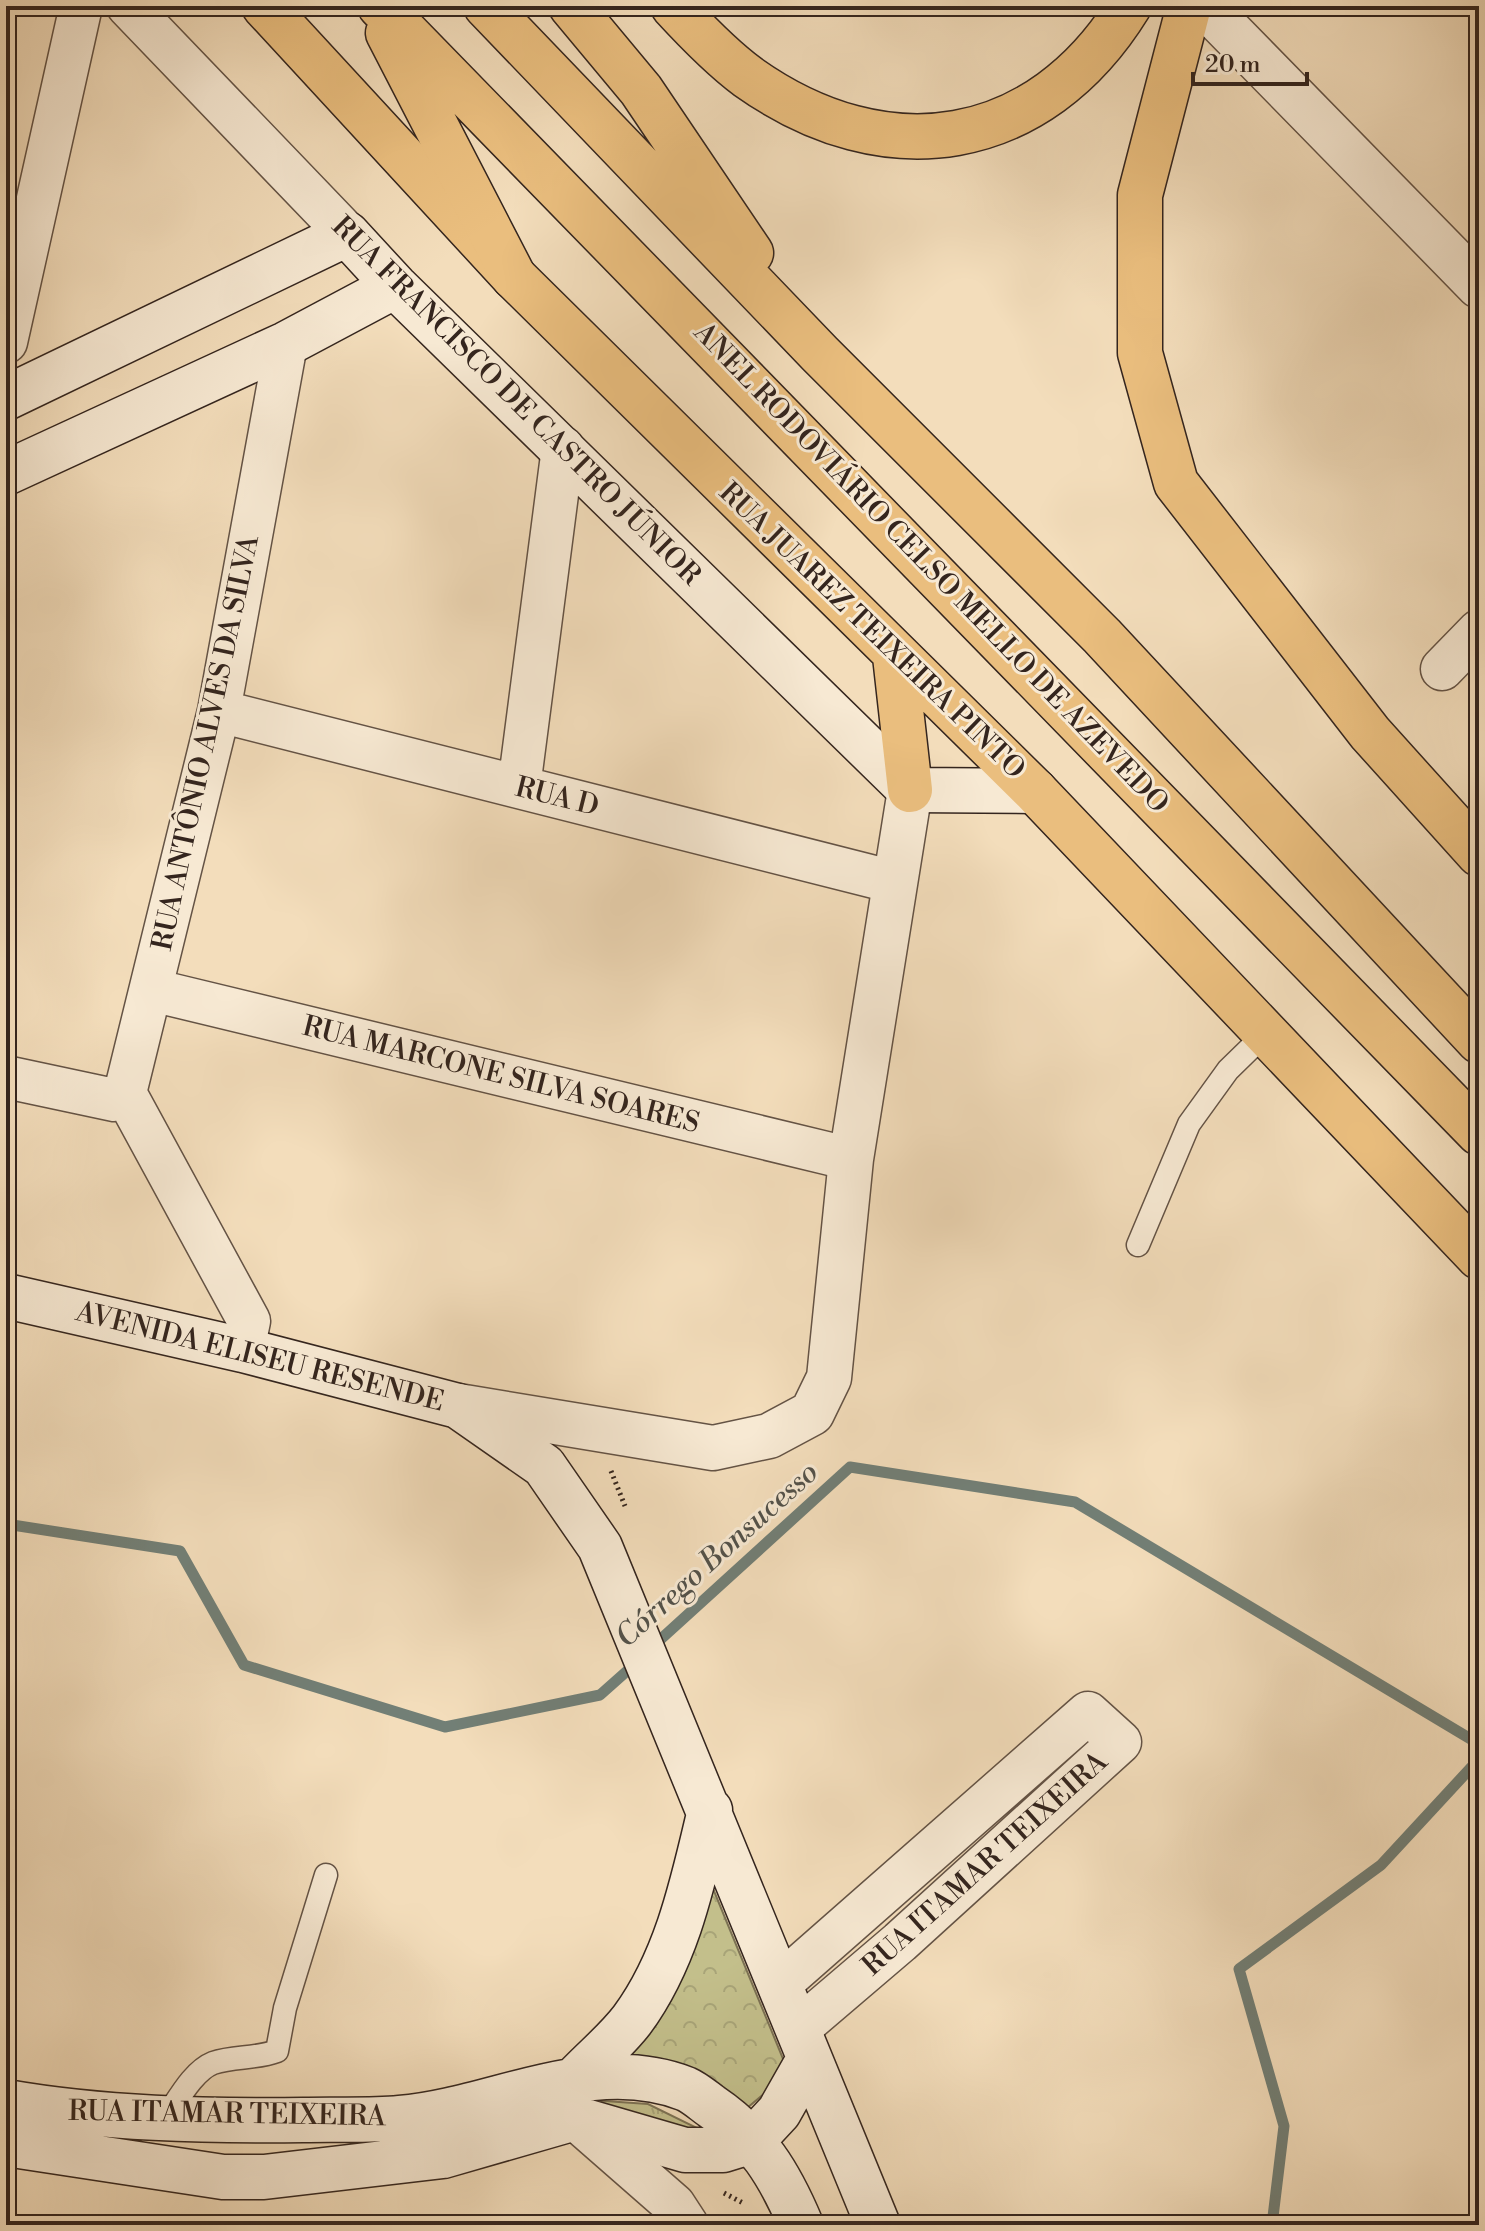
<svg xmlns="http://www.w3.org/2000/svg" width="1485" height="2231" viewBox="0 0 1485 2231" font-family="'Libre Bodoni',serif">
<defs>
<pattern id="grass-tufts" width="24" height="20" patternUnits="userSpaceOnUse" patternTransform="scale(2)"><rect width="24" height="20" fill="#c3bf8b"/><path d="M3 7l-1-3M5 7V3M7 7l1-3M15 17l-1-3M17 17v-4M19 17l1-3" fill="none" stroke="#a8a478"/></pattern>
<pattern id="park-crowns" width="20" height="18" patternUnits="userSpaceOnUse" patternTransform="scale(2)"><rect width="20" height="18" fill="#c3bf8b"/><path d="M2 6a3 3 0 1 1 6 0M12 15a3 3 0 1 1 6 0" fill="none" stroke="#a8a478"/></pattern>
</defs>
<rect width="100%" height="100%" fill="#f3ddbb"/>
<filter id="stains"><feTurbulence type="fractalNoise" baseFrequency=".0025" numOctaves="4"/><feColorMatrix values="0 0 0 0 .2 0 0 0 0 .09 0 0 0 0 .02 0 0 0 .5 -.17"/></filter>
<radialGradient id="worn" r=".72"><stop offset=".6" stop-color="#630" stop-opacity="0"/><stop offset="1" stop-color="#630" stop-opacity=".3"/></radialGradient>
<!-- grass -->
<path fill="url(#grass-tufts)" stroke="#7c7254" stroke-width="2" d="M590,2100L648,2104L697,2128L673,2136Z"/>
<!-- park -->
<path fill="url(#park-crowns)" stroke="#7c7254" stroke-width="2" d="M714,1891L786,2066L772,2087L747,2108L619,2059L704,1894Z"/>
<g fill="none" stroke-linecap="round" stroke-linejoin="round">
<!-- stream -->
<path stroke="#727f76" stroke-width="11" d="M6,1524L180,1551L244,1665L445,1727L600,1695L636,1663
M651,1648L850,1467L1075,1502L1479,1744
M1272,2225L1284,2126L1239,1969L1381,1865L1479,1759"/>
<!-- service casing -->
<g stroke="#645345" stroke-width="25">
<path id="service" d="M1138,1245L1189,1124L1228,1070L1266,1033
M166,2117C178,2100 193,2071 213,2063C234,2056 256,2059 277,2051L285,2008L326,1875"/>
</g>
<!-- minor casing -->
<g stroke="#645345" stroke-width="45">
<path id="minor" d="M128,6L347,234
M6,342L81,6
M1442,669L1479,631
M219,711L894,882
M519,787L563,448
M152,990L851,1159
M6,1077L114,1100L125,1093
M125,1093L219,711L286,344
M125,1093L249,1321L243,1350
M782,1982L1088,1713L1120,1742L900,1942L798,2029
M570,2114L674,2205L687,2225"/>
</g>
<!-- tertiary casing -->
<g stroke="#645345" stroke-width="47">
<path id="tertiary" d="M1205,6L1479,286
M458,1406L713,1448L769,1436L812,1413L829,1378L851,1159L910,790"/>
</g>
<!-- secondary casing -->
<g stroke="#34251e" stroke-width="47">
<path id="secondary" d="M6,398L347,234L395,286L910,790L1035,791
M6,473L286,344L395,286
M6,1296L243,1350L458,1406L544,1466L600,1547L878,2225
M576,2078C594,2059 616,2041 632,2020C677,1959 693,1882 710,1810
M6,2102C103,2119 205,2121 303,2120C335,2119 368,2121 400,2118C494,2110 592,2052 686,2089C695,2093 704,2101 711,2106C757,2137 780,2175 801,2225
M6,2144L223,2177H264L443,2156L575,2118L685,2150H723L752,2141L779,2112L809,2059"/>
</g>
<!-- primary casing -->
<g stroke="#34251e" stroke-width="47">
<path id="primary" d="M264,6L514,277L1035,791L1479,1257
M1189,6L1140,195V353L1176,483L1370,733L1479,854
M895,656L910,790"/>
</g>
<!-- motorway casing -->
<g stroke="#34251e" stroke-width="47">
<path id="motorway" d="M380,6L1479,1133
M486,6L820,354L1102,636L1479,1041
M571,6L641,90L751,253
M673,6C696,31 721,57 748,77C886,175 1039,152 1129,6
M388,33L514,277"/>
</g>
<!-- path -->
<path stroke="#34251e" stroke-width="5" stroke-dasharray="2 4" stroke-linecap="butt" d="M611,1471L625,1506
M724,2193L743,2203"/>
<!-- service -->
<use href="#service" stroke="#f7e9d3" stroke-width="22"/>
<!-- minor -->
<use href="#minor" stroke="#f7e9d3" stroke-width="42"/>
<!-- tertiary -->
<use href="#tertiary" stroke="#f7e9d3" stroke-width="44"/>
<!-- secondary -->
<use href="#secondary" stroke="#f7e9d3" stroke-width="44"/>
<!-- primary -->
<use href="#primary" stroke="#eabe7e" stroke-width="44"/>
<!-- motorway -->
<use href="#motorway" stroke="#eabe7e" stroke-width="44"/>
</g>
<g text-anchor="middle" dominant-baseline="central" stroke-width="6" stroke-linejoin="round" paint-order="stroke">
<!-- street labels -->
<g font-size="28" fill="#34251e" stroke="#f7e9d3">
<text transform="translate(516 401) rotate(45)">RUA FRANCISCO DE CASTRO JÚNIOR</text>
<text transform="translate(931 568) rotate(46)">ANEL RODOVIÁRIO CELSO MELLO DE AZEVEDO</text>
<text transform="translate(872 631) rotate(44)">RUA JUAREZ TEIXEIRA PINTO</text>
<text transform="translate(206 743) rotate(-78)">RUA ANTÔNIO ALVES DA SILVA</text>
<text transform="translate(557 797) rotate(14)">RUA D</text>
<text transform="translate(501 1075) rotate(14)">RUA MARCONE SILVA SOARES</text>
<text transform="translate(260 1357) rotate(14)">AVENIDA ELISEU RESENDE</text>
<text transform="translate(985 1864) rotate(-42)">RUA ITAMAR TEIXEIRA</text>
<text transform="translate(227 2114) rotate(1)">RUA ITAMAR TEIXEIRA</text>
</g>
<!-- water labels -->
<g font-size="30" font-style="italic" fill="#53524a" stroke="#f7e9d3">
<text transform="translate(717 1555) rotate(-42)">Córrego Bonsucesso</text>
</g>
</g>
<!-- margin -->
<rect width="1485" height="2231" fill="none" stroke="#f3ddbb" stroke-width="32"/>
<rect x="8" y="8" width="1469" height="2215" fill="none" stroke="#34251e" stroke-width="4"/>
<rect x="16" y="16" width="1453" height="2199" fill="none" stroke="#34251e" stroke-width="2"/>
<!-- scale -->
<path d="M1193 72v12h114v-12" fill="none" stroke="#34251e" stroke-width="4"/>
<text x="1205" y="72" font-size="24" fill="#34251e" stroke="#f7e9d3" stroke-width="6" paint-order="stroke">20 m</text>
<rect width="100%" height="100%" filter="url(#stains)"/>
<rect width="100%" height="100%" fill="url(#worn)"/>
</svg>
